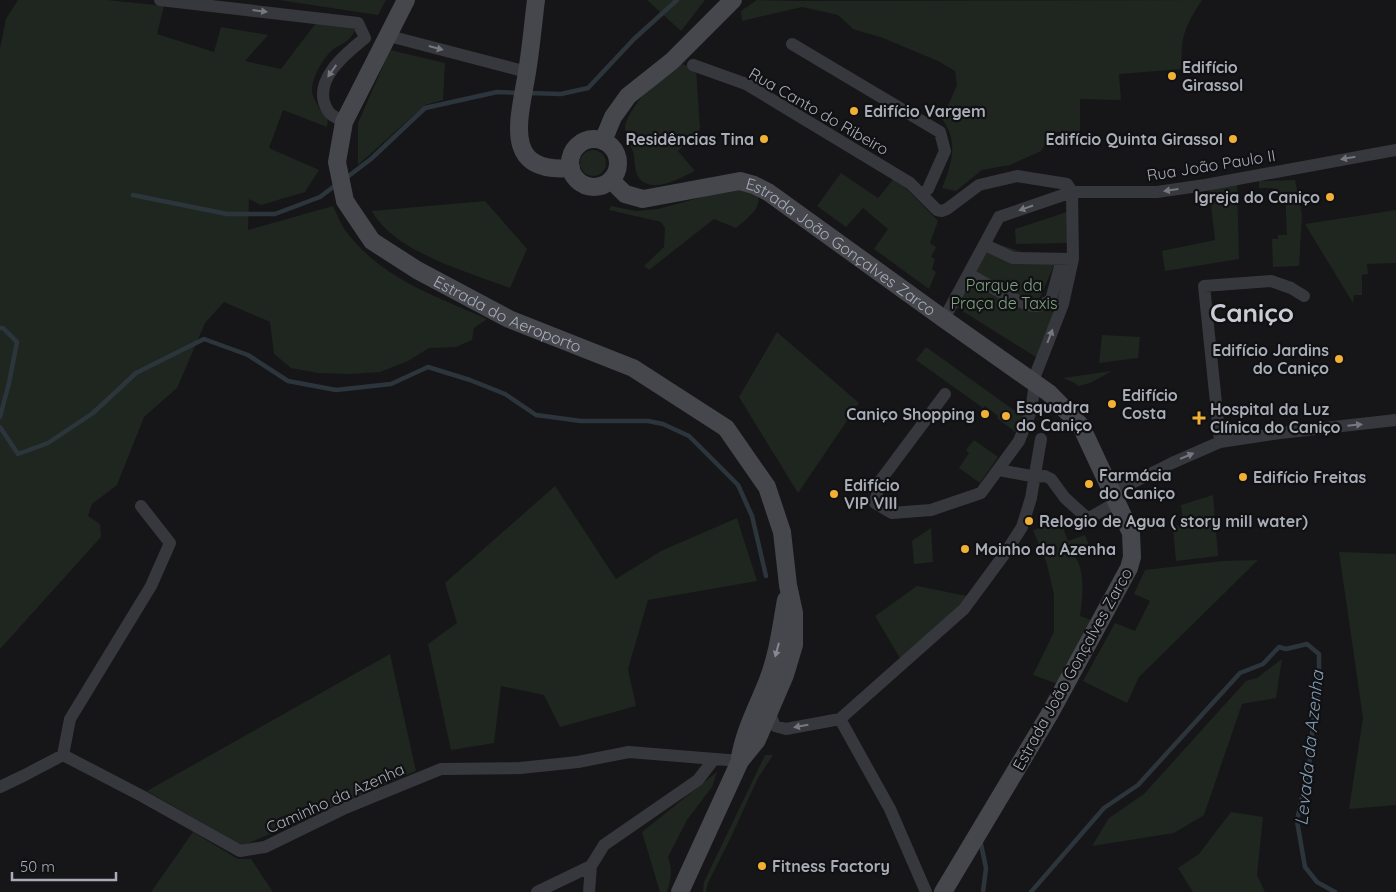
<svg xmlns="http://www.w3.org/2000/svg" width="1396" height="892" viewBox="0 0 1396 892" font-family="Quicksand,sans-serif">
<rect width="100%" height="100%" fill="#161618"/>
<!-- green -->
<path fill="#1e261f" d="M18,0H107L164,6L157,34L214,52L221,27L268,35L245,61L281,69L316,23L353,27L355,30C351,40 344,43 335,48C324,56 311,78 312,92C313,100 323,114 328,119L327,127L283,110L269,148L319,170L305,192L261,205L249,199L248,230L333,206C337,214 340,223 345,230C380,278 435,296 487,319L474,328L472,340L456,347L429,348L408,361L380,372L349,374L318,373L291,368L274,354L270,322L224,302L205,323L177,388L144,417L117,485L92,504L88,516L100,524L101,537L0,649V48L6,19Z
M279,0H386L378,15Z
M647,0H705L681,31Z
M757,0L797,1L1202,0C1185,26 1180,37 1182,69L1119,74L1121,100L1080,99V131L1053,132L1041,151L1010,165L982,170L956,191L942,188C952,163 959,142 942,119L957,85L955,71L938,61L883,38L853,29L838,15L802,7L742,21L741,11Z
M390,50L445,63L443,100L425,105L358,165V123Z
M679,63L696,69L700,129L678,151L695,171C682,177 662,189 648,184C633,180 636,163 633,152C630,144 625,136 625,126C626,121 630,113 633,109C643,91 664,77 679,63Z
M580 163a13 13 0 1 1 26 0a13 13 0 1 1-26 0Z
M841,173L878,198L895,177L938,221L930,243L936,247L931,257L935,259L932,269L936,272L929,289L874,249L888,229L863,208L846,227L817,206Z
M1295,180L1302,215L1299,266L1273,267L1272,239H1278V235H1287L1285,194H1274L1273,188H1259V181Z
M1237,182L1239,259L1165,271L1162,251L1215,240L1209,189Z
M739,187L758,196C762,209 745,220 736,228L714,219L649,270L644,266L664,247L665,228L661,222L609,210L611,206L636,211L658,209Z
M485,201L527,249L510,288C468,272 394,252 372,211Z
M1396,210V263L1367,264L1368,274L1362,275V295H1354L1353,303L1305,224Z
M1067,212V243L1016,244L1015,229Z
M992,242L1055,263L1038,302L1054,313L1036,357L956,307Z
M777,332L859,403L798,493L739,397Z
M1102,335L1140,337L1138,358L1099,363Z
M926,347L1025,418L1015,432L997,418L998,416L985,406L983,408L916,360Z
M1112,371L1090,383L1078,386L1075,383L1063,378Z
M974,440L998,457L980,483L959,468L969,453L966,450Z
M555,486L616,579L661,551L737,518L757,581L648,600L628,669L636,706L560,727L544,695L501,686L494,743L451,750L428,644L457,623L445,583Z
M1213,495L1218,556L1176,561L1173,527L1183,523L1181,505Z
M1061,522L1068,541L1085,535L1089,545L1072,552C1086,569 1083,594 1080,616L1100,623L1063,686L1033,675L1054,632V595L1047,564L1033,530Z
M931,528L933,562L914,564L912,541Z
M1339,552L1396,554V805L1349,809L1363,718Z
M1258,560L1139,677L1127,703L1083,681L1115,623L1135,631L1150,601L1134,594L1145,570L1222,561Z
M917,586L972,597L903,663L875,616Z
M390,654L416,771L242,846L147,791Z
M1282,659L1276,698L1242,704L1204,815L1174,833L1092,846L1109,818L1144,794L1246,681L1257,678Z
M765,755H773L758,778L731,837L708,883L706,892H703L704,882Z
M717,772L712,787L687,820L668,857C673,870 671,879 667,892H660L642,832Z
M1231,812L1263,817L1257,875L1265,892H1193L1178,868L1199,854Z
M193,832L238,859H251L273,892H151Z"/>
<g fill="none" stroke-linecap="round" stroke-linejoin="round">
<!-- stream -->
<path stroke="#2c353c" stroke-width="4.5" d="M528,93L561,94L588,88L634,39L677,0
M346,178L371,159L425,108L497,92L520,93
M133,195L227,214H275L320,197L337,184
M0,328H3L17,342L9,383L0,417
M0,427L18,454L48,443L93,413L136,373L204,339L248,355L288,381L336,390L391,384L428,367L470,380L505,394L536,415L581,421H648L663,424L689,436L738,485L752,516L766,576
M981,844L986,868L983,892
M1031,892L1104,808L1138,785L1240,673L1263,664L1279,647L1286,649L1307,644L1319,654V687L1313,722L1310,759L1297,821L1305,867L1317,882L1335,892"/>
<!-- street -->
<path stroke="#37383d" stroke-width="12" d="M160,0L358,23L365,38C345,54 310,82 328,111C331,116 339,119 344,122
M389,36L527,72
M792,44L940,132L945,151L928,189L922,194
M693,65L746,84L910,183L937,210L942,211L947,209L979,185L1017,176L1067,184L1072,192
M985,245L1013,258L1071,259
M969,274C983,282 1021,306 1036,306C1041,306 1046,303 1051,300L1062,259
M944,319L999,217L1072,192H1157L1205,185L1396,150
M1033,381L1063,304L1073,259L1072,192
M945,394L880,481L875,503L892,513L931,510L981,493L1019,441L1031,411L1035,383
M1220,442L1204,286L1271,281L1291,288L1304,296
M999,470L1036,477L1045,476L1051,479L1065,498L1086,517H1091L1117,502
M1112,493L1172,463L1220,442L1280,433L1396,420
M770,714L775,726L786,729L840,719
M840,719L964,609L1006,552L1022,527L1031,498L1041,439
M840,719L890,809L926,892
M63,755L142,796L240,851L265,847L343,809L441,769L520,768L578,762L629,752L740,761
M63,755L70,719L151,586L170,543L141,506
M0,787L25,775L63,755
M537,892L591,866L604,845L698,780L714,759
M589,892L591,866"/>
<!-- secondary -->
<g stroke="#45474d" stroke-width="18">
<path id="s1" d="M406,0L344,122L337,162L345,201L372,241L417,270L509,319L633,368L726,428L767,487L782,532L788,585L794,613V645L785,675L757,740L740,761L680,892"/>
<path d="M536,0C533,24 531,48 527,72C520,117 500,174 571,168"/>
<circle cx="594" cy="163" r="24"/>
<path d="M603,141L613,117L628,96L672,61L733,0"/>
<path id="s2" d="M611,180L625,194L643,199L740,181L754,185L768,192L944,319L1049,393L1081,426L1131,533L1132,557L1129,568L1049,715L943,892"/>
<path d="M740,757C745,729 758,706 768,680C778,654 781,627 786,600"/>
</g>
</g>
<!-- one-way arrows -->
<defs><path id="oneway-solid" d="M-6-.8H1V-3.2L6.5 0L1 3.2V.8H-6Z" transform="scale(1.25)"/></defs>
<g fill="#757881">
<use href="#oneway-solid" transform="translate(260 11) rotate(7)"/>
<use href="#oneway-solid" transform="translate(436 48) rotate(15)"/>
<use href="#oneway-solid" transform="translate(332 71) rotate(125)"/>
<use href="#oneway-solid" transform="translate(1348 158) rotate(170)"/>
<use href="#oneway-solid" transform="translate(1171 190) rotate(172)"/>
<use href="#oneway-solid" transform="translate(1026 208) rotate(161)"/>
<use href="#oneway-solid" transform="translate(1050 336) rotate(-69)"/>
<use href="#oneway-solid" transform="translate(1355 425) rotate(-6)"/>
<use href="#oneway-solid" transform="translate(1187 456) rotate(-23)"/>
<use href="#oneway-solid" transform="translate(801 726) rotate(170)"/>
</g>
<use fill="#858993" href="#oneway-solid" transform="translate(777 650) rotate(105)"/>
<!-- markers -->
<g fill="#f2b134" stroke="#111113" stroke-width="2">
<circle cx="1172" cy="76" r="5"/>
<circle cx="854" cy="111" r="5"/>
<circle cx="764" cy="139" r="5"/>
<circle cx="1233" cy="139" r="5"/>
<circle cx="1330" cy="197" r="5"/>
<circle cx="1339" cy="359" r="5"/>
<circle cx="1112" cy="404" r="5"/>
<circle cx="985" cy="414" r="5"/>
<circle cx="1006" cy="416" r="5"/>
<path d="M1196.5 410.5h5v5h5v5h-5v5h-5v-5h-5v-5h5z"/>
<circle cx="1243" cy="477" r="5"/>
<circle cx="1089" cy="484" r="5"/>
<circle cx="834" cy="494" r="5"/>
<circle cx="1029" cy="521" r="5"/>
<circle cx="965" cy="549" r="5"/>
<circle cx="762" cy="866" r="5"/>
</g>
<g text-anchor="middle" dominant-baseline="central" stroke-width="4.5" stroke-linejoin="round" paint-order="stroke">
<!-- poi labels -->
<g font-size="16" font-weight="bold" fill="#a8adb8" stroke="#111113" text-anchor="start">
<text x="1182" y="67">Edifício<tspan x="1182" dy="18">Girassol</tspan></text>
<text x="864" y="111">Edifício Vargem</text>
<text x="754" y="139" text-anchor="end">Residências Tina</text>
<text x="1223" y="139" text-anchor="end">Edifício Quinta Girassol</text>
<text x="1320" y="197" text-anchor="end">Igreja do Caniço</text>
<text x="1329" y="350" text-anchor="end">Edifício Jardins<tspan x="1329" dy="18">do Caniço</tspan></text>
<text x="1122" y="395">Edifício<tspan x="1122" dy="18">Costa</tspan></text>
<text x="1016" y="407">Esquadra<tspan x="1016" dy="18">do Caniço</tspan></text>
<text x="1210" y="409">Hospital da Luz<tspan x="1210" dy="18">Clínica do Caniço</tspan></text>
<text x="975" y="414" text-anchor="end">Caniço Shopping</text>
<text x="1099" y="475">Farmácia<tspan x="1099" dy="18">do Caniço</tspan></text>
<text x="1253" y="477">Edifício Freitas</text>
<text x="844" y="485">Edifício<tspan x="844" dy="18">VIP VIII</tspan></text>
<text x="1039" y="521">Relogio de Agua ( story mill water)</text>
<text x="975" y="549">Moinho da Azenha</text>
<text x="772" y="866">Fitness Factory</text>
</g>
<!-- street labels -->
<g font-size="16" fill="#a8adb8" stroke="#111113">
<text transform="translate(819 111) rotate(30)">Rua Canto do Ribeiro</text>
<text transform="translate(1211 165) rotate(-9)">Rua João Paulo II</text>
<text stroke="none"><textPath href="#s2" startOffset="258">Estrada João Gonçalves Zarco</textPath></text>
<text stroke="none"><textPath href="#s1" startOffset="420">Estrada do Aeroporto</textPath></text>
<text transform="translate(1072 669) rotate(-61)">Estrada João Gonçalves Zarco</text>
<text transform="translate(335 798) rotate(-24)">Caminho da Azenha</text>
</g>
<!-- park labels -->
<g font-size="16" fill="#7fa381" stroke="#111113">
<text x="1004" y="285">Parque da<tspan x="1004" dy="18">Praça de Taxis</tspan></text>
</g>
<!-- water labels -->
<g font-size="18" font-style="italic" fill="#7f9bb3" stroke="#111113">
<text transform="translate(1309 748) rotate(-84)">Levada da Azenha</text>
</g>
<!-- town labels -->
<g font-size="26" font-weight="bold" fill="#c9ccd4" stroke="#111113">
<text x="1252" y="312">Caniço</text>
</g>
</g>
<!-- scale -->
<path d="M12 872v8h104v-8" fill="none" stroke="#a8adb8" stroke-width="2.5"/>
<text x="20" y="872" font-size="15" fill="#a8adb8" stroke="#111113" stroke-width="4" paint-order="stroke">50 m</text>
</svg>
